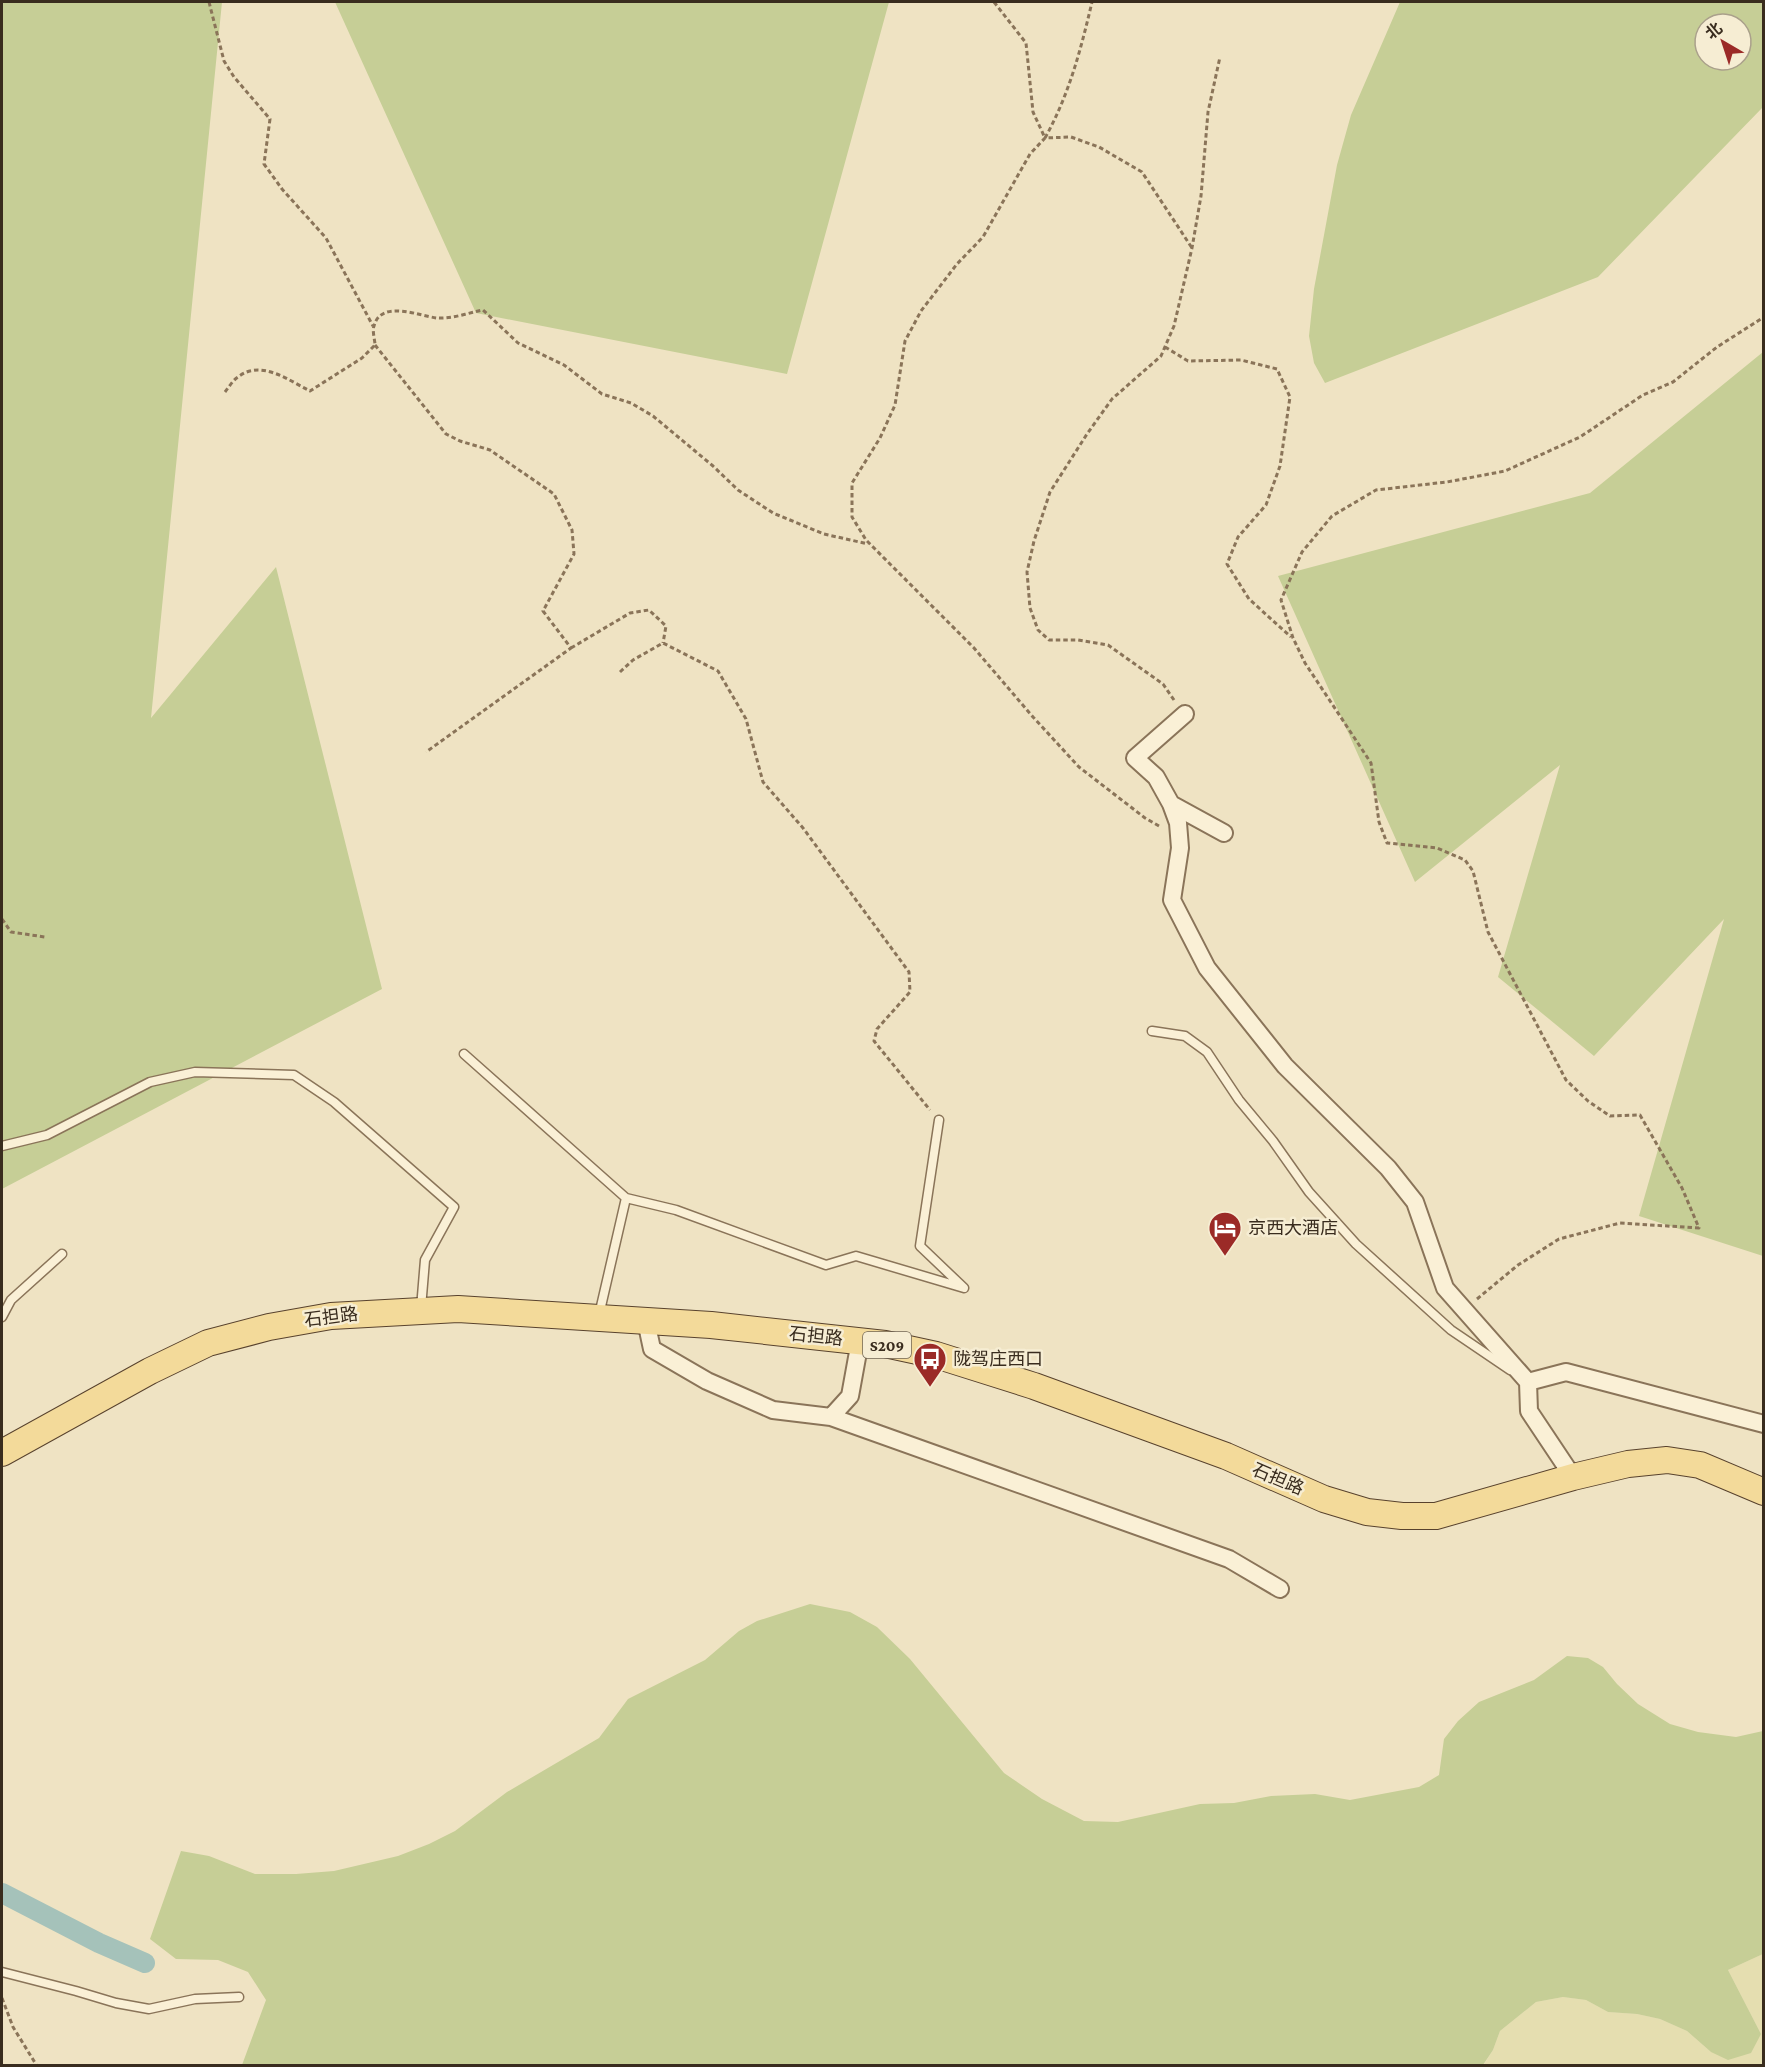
<svg xmlns="http://www.w3.org/2000/svg" width="1765" height="2067" viewBox="0 0 1765 2067" font-family="'Crimson Pro','Noto Sans SC',serif">
<rect width="100%" height="100%" fill="#efe3c3"/>
<!-- farmland -->
<path fill="#e5deb0" d="M1763,1954V2065L1483,2066L1493,2050L1500,2031L1536,2002L1563,1997L1586,2000L1608,2012L1637,2014L1660,2019L1687,2031L1711,2052L1761,2034L1728,1970Z"/>
<!-- green -->
<path fill="#c6ce96" fill-rule="evenodd" d="M2,2H222L151,718L276,567L382,989L2,1189Z
M335,2H889L787,374L476,313Z
M1400,2H1763V107L1598,277L1325,383L1314,363L1309,336L1314,289L1337,165L1351,115ZM1705,24H1741V60H1705Z
M1763,352V1256L1639,1216L1724,919L1594,1056L1498,977L1560,765L1415,882L1278,576L1590,493Z
M810,1604L850,1612L877,1627L910,1659L1004,1773L1042,1799L1084,1821L1118,1822L1200,1804L1234,1803L1271,1796L1315,1794L1350,1800L1419,1787L1439,1775L1444,1739L1458,1721L1479,1702L1534,1680L1567,1656L1588,1658L1603,1667L1617,1684L1638,1704L1670,1724L1698,1732L1736,1737L1763,1731V1954L1728,1970L1761,2034L1751,2053L1728,2060L1711,2052L1687,2031L1660,2019L1637,2014L1608,2012L1586,2000L1563,1997L1536,2002L1500,2031L1493,2050L1483,2065H242L266,2000L248,1972L218,1960L176,1959L150,1939L181,1851L209,1856L255,1874H296L334,1871L398,1856L429,1844L455,1831L507,1792L599,1738L628,1699L705,1660L739,1631L757,1621Z"/>
<g fill="none" stroke-linecap="round" stroke-linejoin="round">
<!-- canal -->
<path stroke="#a5c2ba" stroke-width="20" d="M2,1893L99,1943L145,1963"/>
<!-- lane casing -->
<g stroke="#8a7459" stroke-width="11">
<path id="lane" d="M1152,1031L1185,1036L1207,1052L1239,1100L1273,1141L1309,1192L1356,1244L1451,1330L1510,1370
M464,1054L626,1198
M2,1146L47,1135L150,1082L195,1072L294,1075L334,1102L454,1207L425,1260L421,1308
M599,1315L626,1198L676,1210L826,1265L856,1256L964,1288L920,1246L939,1120
M2,1317L11,1300L62,1254
M2,1972L76,1991L116,2003L149,2009L195,1999L239,1997"/>
</g>
<!-- street casing -->
<g stroke="#8a7459" stroke-width="20">
<path id="street" d="M1171,804L1156,777L1135,758L1185,714
M1224,833L1171,804L1178,823L1180,848L1172,900L1207,968L1285,1066L1388,1168L1415,1202L1445,1288L1528,1382L1529,1411L1573,1477
M646,1321L652,1349L707,1381L773,1410L831,1417L1229,1559L1280,1589
M1528,1382L1566,1372L1764,1424
M831,1417L850,1396L860,1341"/>
</g>
<!-- primary casing -->
<g stroke="#58422d" stroke-width="28">
<path id="primary" d="M2,1453L150,1371L208,1343L269,1327L331,1316L458,1309L711,1325L885,1344L936,1355L1034,1386L1226,1456L1324,1499L1367,1512L1402,1516H1436L1573,1477L1628,1464L1667,1460L1700,1465L1764,1492"/>
</g>
<!-- path -->
<path stroke="#8a7459" stroke-width="3" stroke-dasharray="4.5 3" stroke-linecap="butt" d="M209,2L224,61L234,77L270,119L264,164L282,189L326,238L373,326
M994,2L1026,43L1033,112L1045,138
M1045,138C1069,95 1081,49 1092,2
M375,345L446,434L460,441L490,450L554,494L572,530L574,554L543,611L571,648L426,752
M1165,347L1188,361L1241,360L1277,369L1290,397L1280,466L1266,505L1238,537L1227,564L1249,599L1291,637
M225,392C229,387 233,380 238,377C261,359 288,380 310,391L362,358L375,345C375,340 372,331 374,326C381,299 419,316 437,318C452,319 468,313 483,310L518,343L564,365L602,394L631,403L653,416L713,466L738,490L773,513L824,534L868,544
M571,648L630,613L649,610L666,626L663,643
M620,672L633,660L663,643L718,671L746,719L763,782L803,828L909,972L910,992L877,1029L874,1041L930,1110
M1174,700L1163,684L1108,645L1078,640H1049L1038,630L1030,608L1027,572L1034,541L1050,492L1087,434L1112,399L1161,356L1174,326L1192,248L1201,196L1208,112L1220,57
M1159,826L1145,818L1079,767L1033,717L974,648L866,540L852,517V483L880,438L895,405L905,341L921,311L957,264L983,237L1030,154L1045,138L1071,137L1099,147L1142,172L1192,248
M2,919L11,932L45,937
M1477,1299L1518,1265L1559,1239L1620,1223L1699,1228L1682,1188L1640,1115L1610,1116L1588,1101L1566,1080L1488,932L1473,871L1465,860L1437,848L1387,843L1379,822L1371,763L1305,663L1293,638L1281,600L1302,552L1332,516L1376,490L1447,482L1505,471L1580,437L1643,395L1673,382L1717,347L1764,317
M2,1998L13,2027L37,2066"/>
<!-- lane -->
<use href="#lane" stroke="#faf0d6" stroke-width="8"/>
<!-- street -->
<use href="#street" stroke="#faf0d6" stroke-width="16"/>
<!-- primary -->
<use href="#primary" stroke="#f3da9a" stroke-width="26"/>
</g>
<!-- icons -->
<defs>
<g id="hotel-pin" transform="scale(1.725)"><path d="M0 17L-7.5 6A9.5 9.5 0 1 1 7.5 6Z" fill="#9b2a27" stroke="#f6edd3"/><path d="M-6-4.5h1.5V1H6V5H4.5V3h-9V5H-6ZM-4 0a1.8 1.8 0 1 1 3.6 0ZM.5 0V-2.5h3Q6-2.5 6 0Z" fill="#fff"/></g>
<g id="bus-pin" transform="scale(1.725)"><path d="M0 17L-7.5 6A9.5 9.5 0 1 1 7.5 6Z" fill="#9b2a27" stroke="#f6edd3"/><path d="M-5-6H5V4H4V6H2V4H-2V6H-4V4H-5ZM-3.5-4V0h7V-4ZM-3.5 1.2v1.5H-2V1.2ZM2 1.2v1.5H3.5V1.2Z" fill="#fff"/></g>
</defs>
<g fill-rule="evenodd">
<use href="#hotel-pin" x="1225" y="1228"/>
<use href="#bus-pin" x="930" y="1359"/>
</g>
<g text-anchor="middle" dominant-baseline="central" stroke-width="5" stroke-linejoin="round" paint-order="stroke">
<!-- shield labels -->
<rect fill="#f6edd3" stroke="#726654" stroke-width="1.5" x="863" y="1332" width="48" height="26" rx="4.5"/>
<g font-size="16" font-weight="bold" fill="#392c1e">
<text x="887" y="1345">S209</text>
</g>
<!-- poi labels -->
<g font-size="18" fill="#392c1e" stroke="#f6edd3" text-anchor="start">
<text x="1248" y="1228">京西大酒店</text>
<text x="953" y="1359">陇驾庄西口</text>
</g>
<!-- street labels -->
<g font-size="18" fill="#392c1e" stroke="#f6edd3">
<text transform="translate(331 1317) rotate(-7)">石担路</text>
<text transform="translate(816 1336) rotate(6)">石担路</text>
<text transform="translate(1278 1479) rotate(23)">石担路</text>
</g>
</g>
<!-- border -->
<rect width="1765" height="2067" fill="none" stroke="#392c1e" stroke-width="6"/>
<!-- north arrow -->
<g transform="translate(1723 42) rotate(321)"><circle r="28" fill="#f6edd3" stroke="#aaa08b" stroke-width="1.5"/>
<path d="M0-4.5L10 22L0 15L-10 22Z" fill="#9b2a27"/>
<text y="-9" font-size="16" font-weight="bold" text-anchor="middle" fill="#392c1e">北</text>
</g>
</svg>
